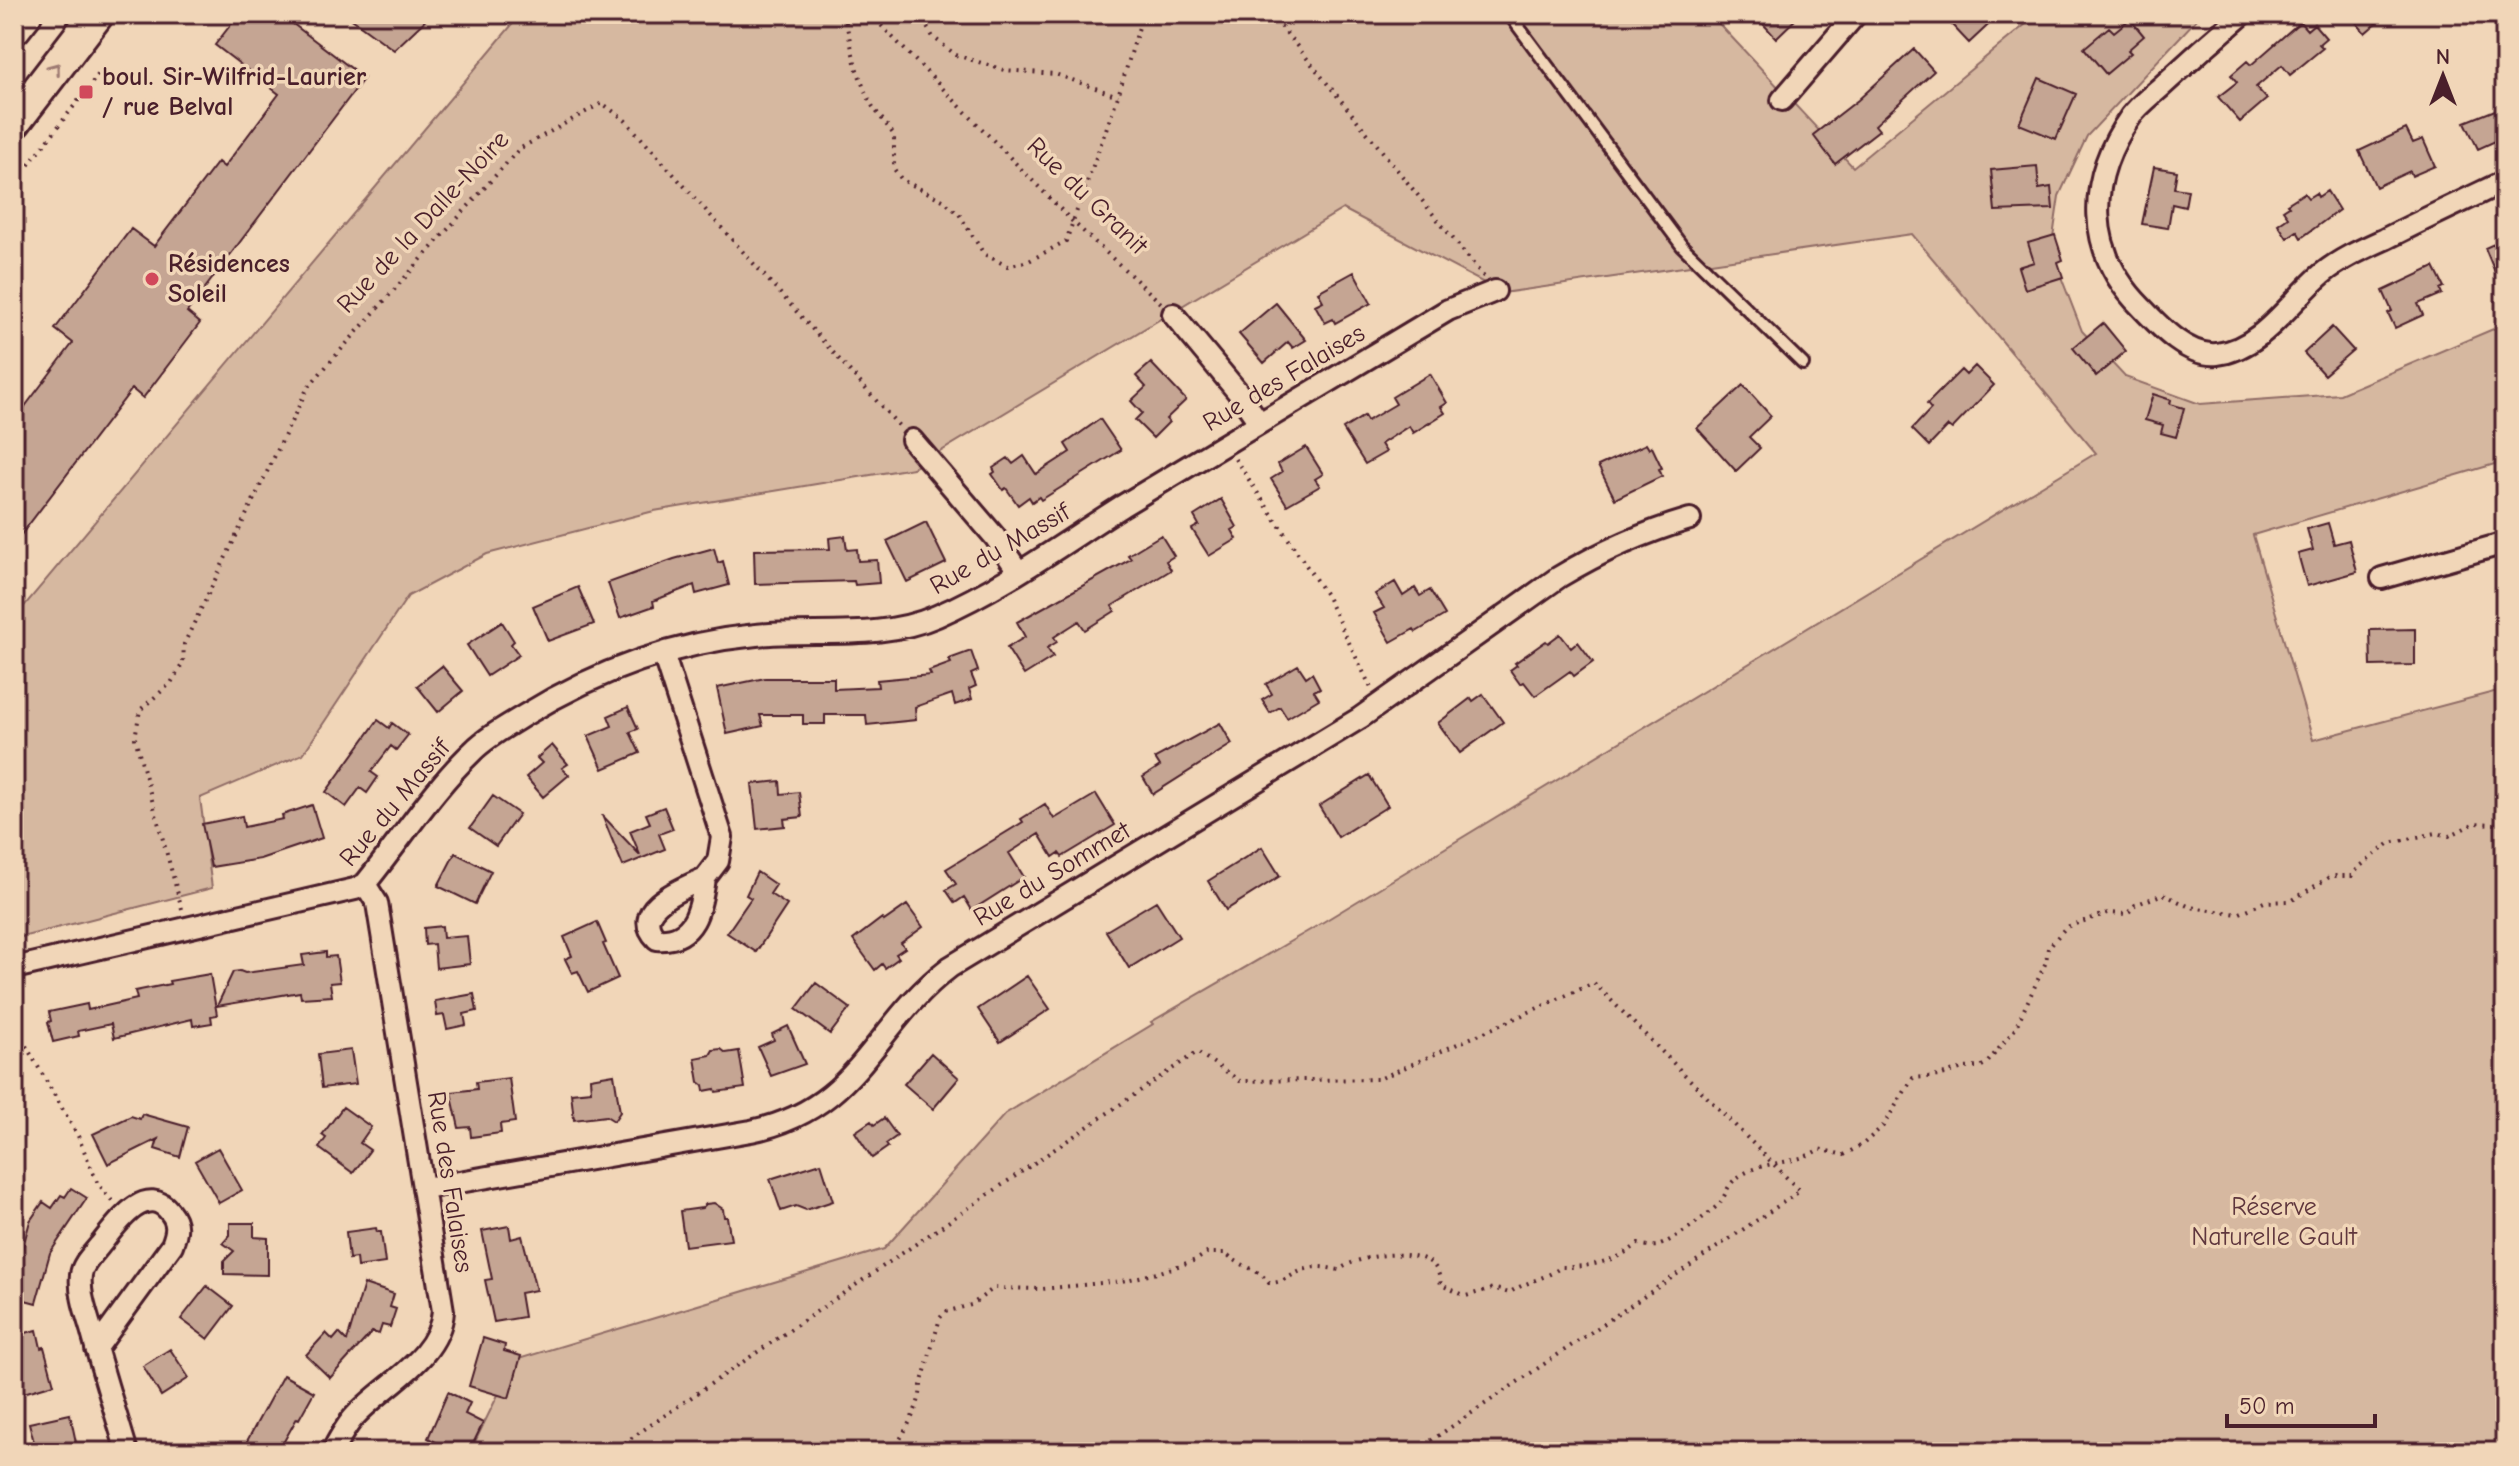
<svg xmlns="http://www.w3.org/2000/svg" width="2519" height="1466" viewBox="0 0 2519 1466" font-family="'Comic Neue',sans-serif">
<rect width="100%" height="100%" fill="#f1d6b8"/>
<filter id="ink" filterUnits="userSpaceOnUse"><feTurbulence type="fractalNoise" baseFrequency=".0125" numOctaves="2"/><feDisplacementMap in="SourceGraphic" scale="16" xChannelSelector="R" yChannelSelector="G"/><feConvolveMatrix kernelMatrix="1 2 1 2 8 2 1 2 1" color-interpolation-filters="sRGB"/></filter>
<g filter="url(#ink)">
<!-- green -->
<path fill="#d6b8a0" stroke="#906c66" stroke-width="2" d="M521,14H1710L1853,167L2038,14H2193L2197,19L2087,136L2059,196L2051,251L2082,331L2125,377L2200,404L2340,394L2505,324V461L2253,535L2313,740L2505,689V1452H470L515,1360L884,1249L1005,1114L1153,1024L1151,1022L1310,930L2096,453L1912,234L1503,293L1343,209L913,468L654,511L487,554L408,596L303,754L200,798L212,888L14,939V618Z"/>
<!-- building -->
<path fill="#c5a593" stroke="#4a1f2b" stroke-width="2" d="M239,14H280L364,78L187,312L200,323L143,398L132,389L14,544V421L73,343L55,329L131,229L154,246L218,162L224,167L279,94L215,45Z
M345,14H432L394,50Z
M1754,14H1801L1776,38Z
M1962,14H2000L1969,43L1951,24Z
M2349,14H2387L2365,33Z
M2130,19L2144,36L2128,50L2131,53L2106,74L2084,48L2109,27L2114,32Z
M2300,22L2307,30L2314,24L2326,38L2319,44L2323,48L2290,75L2282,65L2256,87L2267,99L2240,122L2218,97L2237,82L2231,75L2247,61L2251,65Z
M1914,49L1934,71L1875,125L1879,130L1835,164L1813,135L1858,100Z
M2039,78L2076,94L2056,139L2019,124Z
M2505,106V132L2498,135L2500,139L2478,149L2465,122Z
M2406,129L2413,143L2423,139L2435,166L2412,176L2410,171L2376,187L2359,151Z
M2037,166L2039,189L2051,187L2053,209L1995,211L1991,170Z
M2154,167L2177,171L2174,188L2188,190L2185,207L2172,204L2168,228L2142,224Z
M2327,191L2339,210L2301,238L2297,231L2287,238L2278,224L2288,217L2283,210L2289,206L2287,204L2304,193L2308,198L2316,193L2318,197Z
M2055,235L2063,260L2058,262L2063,277L2025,289L2018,267L2034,262L2028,243Z
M2505,239V296L2485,248Z
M2434,267L2444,287L2440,289L2442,294L2418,304L2423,315L2395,328L2388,313L2392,311L2383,291Z
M1354,272L1371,303L1335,323L1333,319L1325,323L1315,305L1323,301L1318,292Z
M1276,303L1306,340L1293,348L1288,342L1264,363L1239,334Z
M2103,323L2126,351L2096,376L2073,348Z
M2332,327L2353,350L2324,375L2304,353Z
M1151,363L1186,400L1166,419L1169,422L1153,438L1135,420L1142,413L1131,401L1146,387L1136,376Z
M1975,366L1994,385L1952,429L1948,426L1929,446L1912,429L1931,409L1927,404L1961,370L1966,375Z
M1430,374L1447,403L1441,407L1445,413L1413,433L1409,426L1381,444L1386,452L1365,464L1343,429L1364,416L1367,421L1396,404L1392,397Z
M1743,385L1771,416L1749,437L1760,448L1736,471L1697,428Z
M2153,394L2171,400L2170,404L2184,408L2176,437L2161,433L2163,425L2145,420Z
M1100,419L1121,450L1041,500L1039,497L1032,502L1029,497L1018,505L1006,488L1003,490L992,474L995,472L993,468L1008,458L1013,464L1024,456L1036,474L1070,452L1065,444Z
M1646,444L1649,449L1652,447L1662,468L1659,469L1662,476L1615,499L1598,466Z
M1306,447L1323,474L1315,479L1320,486L1287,505L1271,479L1282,472L1278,464Z
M1221,499L1237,527L1232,530L1237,539L1209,556L1192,529L1199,525L1194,516Z
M926,522L946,563L907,582L887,541Z
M2328,523L2334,544L2349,540L2357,572L2307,586L2298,554L2313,550L2307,529Z
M1161,535L1174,556L1166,561L1171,570L1112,606L1115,611L1085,630L1079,621L1054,637L1057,642L1047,648L1053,657L1024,675L1007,648L1025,637L1017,622L1131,559L1128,555Z
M845,536L847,550L857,549L858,561L877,560L879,583L855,585L854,581L755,584L754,550L830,549L829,538Z
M714,548L718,563L723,561L729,585L696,594L694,585L653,601L654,606L620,618L608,583L674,559Z
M1395,582L1403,596L1415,588L1420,596L1430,590L1445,615L1416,632L1414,629L1391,642L1374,613L1384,608L1375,594Z
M578,587L594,624L548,641L533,606Z
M502,622L514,641L511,644L519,655L487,676L467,645Z
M2415,629V665L2371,666L2370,630Z
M1560,634L1571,648L1578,642L1593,662L1574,676L1570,671L1535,696L1524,682L1520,684L1510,670L1517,665L1515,663L1546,641L1548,643Z
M971,651L978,671L971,674L976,686L969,689L972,699L955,705L952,694L915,707L916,720L867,725L866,715H825V724H803V715H760L763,726L727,734L717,688L765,678H834V689L878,687L877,680L931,675L929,671L951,663L949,659Z
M1298,665L1306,677L1312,673L1320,688L1314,691L1319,699L1287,718L1280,707L1270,713L1262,700L1272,694L1266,684Z
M442,666L463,691L438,712L417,686Z
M1483,694L1503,722L1460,753L1438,723L1471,698L1473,701Z
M628,707L638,729L630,732L640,753L603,769L588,736L612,726L608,716Z
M378,720L389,728L392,723L408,735L396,750L391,746L371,772L378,777L367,793L360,788L346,807L326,792Z
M1220,723L1232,744L1153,794L1143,777L1160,766L1155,758Z
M552,745L568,764L562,768L569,775L543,797L526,777L542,763L537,758Z
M1369,775L1388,806L1338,837L1319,806Z
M780,781L781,794L799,792L802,817L784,819L785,826L757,829L752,784Z
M1096,794L1115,825L1062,857L1059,853L1053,857L1039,834L1009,853L1024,877L972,910L964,897L955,903L946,890L956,884L946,869L1023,822L1021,819L1045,804L1054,819Z
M493,796L519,814L496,846L470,828Z
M312,805L322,838L260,859L211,867L202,824L242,816L244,827L283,819L282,815Z
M664,807L673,829L659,834L665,849L623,866L602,815L640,855L630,831L650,823L646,814Z
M1262,847L1280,876L1226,910L1208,881Z
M455,853L491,871L475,904L438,886Z
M757,872L776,885L770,894L787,905L756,952L727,933L751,898L746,895Z
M1156,901L1179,937L1129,968L1106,931Z
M907,905L923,927L901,943L905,948L896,954L899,958L885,968L882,964L875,970L853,940L882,918L884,921Z
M597,922L606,943L603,944L618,978L588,992L578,971L572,973L565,959L572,956L564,937Z
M442,926L443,938L467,936L470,964L436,968L434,944L425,945L424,928Z
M326,952V957L336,956L340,982L330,983L332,996L301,998L300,992L217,1006L233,972L240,971L245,973L304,965L302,955Z
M210,974L217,1015L211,1016L212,1023L193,1026L192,1019L114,1038L111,1024L78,1031L79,1036L53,1042L48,1022L51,1021L49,1012L87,1004L88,1010L137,999L135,991L170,984L169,981Z
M1027,976L1050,1009L1000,1042L978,1009Z
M816,983L850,1008L830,1034L796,1009Z
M474,994L477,1011L464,1014L466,1025L447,1029L444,1015L437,1016L435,1001Z
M788,1026L805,1064L771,1076L758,1047L774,1040L772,1034Z
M721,1049L726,1053L739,1051L745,1088L716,1092L715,1089L704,1091L703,1085L699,1082L695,1058L710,1055L713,1050Z
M351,1050L356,1084L322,1088L318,1054Z
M931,1053L959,1078L933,1109L904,1084Z
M614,1074L620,1112L614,1121L606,1116L574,1120L571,1093L591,1091L590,1078Z
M509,1078L515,1122L500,1124L501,1133L471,1137L470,1127L459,1128L451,1092L477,1089L476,1082Z
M343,1107L371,1127L360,1143L370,1150L353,1173L319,1148L326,1138L322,1135Z
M142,1114L188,1127L180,1157L155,1149L158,1139L108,1164L93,1134L131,1116L140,1119Z
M884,1118L897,1136L886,1144L888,1147L872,1158L855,1132L871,1121L874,1125Z
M218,1148L242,1190L219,1203L195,1161Z
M821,1163L833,1201L806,1210L796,1206L781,1211L770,1179Z
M71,1188L87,1198L50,1253L36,1303L14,1297V1259L19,1261L30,1221L43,1202L52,1208L61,1195L65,1197Z
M714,1203L723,1209L724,1217H727L731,1240L685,1246L680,1211L702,1208L706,1204Z
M230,1223H254V1237L268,1238V1275L224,1274V1261L234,1251L223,1243L230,1235Z
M509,1226L511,1239L522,1236L536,1290L520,1293L524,1317L494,1322L485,1280L492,1279L482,1231Z
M376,1228L377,1232H381L385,1263L357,1267L356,1258L349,1259L346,1232Z
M364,1284L394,1294L390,1307L396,1309L390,1327L382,1325L379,1334L372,1332L330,1378L306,1355L326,1333L333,1340L339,1333L347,1341Z
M207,1286L233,1306L208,1339L181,1319Z
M37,1330L41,1348L44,1347L54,1384L20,1394L15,1375L18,1374L14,1358V1355L18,1354L14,1336Z
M483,1338L505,1345L504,1351L521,1356L509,1398L469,1386Z
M170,1349L189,1378L161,1396L143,1366Z
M283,1375L314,1392L299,1419L297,1418L278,1452H241Z
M448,1392L470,1403L465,1414L483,1423L469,1452H455L428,1438Z
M70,1414L78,1452H45L43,1444L35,1446L29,1423Z"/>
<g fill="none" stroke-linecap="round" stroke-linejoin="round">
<!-- lane casing -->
<g stroke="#4a1f2b" stroke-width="16">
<path id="lane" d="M1509,14L1682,246L1803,364"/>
</g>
<!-- street casing -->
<g stroke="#4a1f2b" stroke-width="26">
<path id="street" d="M2243,14C2215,38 2188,62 2161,87C2151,96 2139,105 2131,116C2086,180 2085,251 2142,308C2160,327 2188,357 2217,354C2262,349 2290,301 2322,274C2340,259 2363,249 2385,239C2424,219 2465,200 2505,181
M1782,100L1856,14
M1173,314L1237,391L1259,422
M912,440L995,537L1018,571
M2382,578L2505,543
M663,653L722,837L718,861L705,878
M705,878C701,908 695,942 657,939C627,909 683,888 705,878Z
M14,968L355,889L365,884C401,840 432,790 473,751C487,737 507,726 525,715C595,672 673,643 756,635C816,629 880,641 937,616C1002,588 1062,544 1122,506C1230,440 1339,375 1448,310L1495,291
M425,1188L751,1131C860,1109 872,1026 950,967L1360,718L1559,577C1602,551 1642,533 1690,519
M96,1349L172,1245C177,1232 179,1223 170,1212C145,1180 114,1228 100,1245C93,1254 82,1264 81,1275C79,1293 86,1312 91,1329C102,1370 115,1411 127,1452
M332,1452C339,1439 346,1425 356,1415C386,1383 440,1358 443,1311L377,903L365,884"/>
</g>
<!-- primary casing -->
<g stroke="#4a1f2b" stroke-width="38">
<path id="primary" d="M14,28L25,14
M14,122L97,14"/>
</g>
<!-- path -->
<path stroke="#4a1f2b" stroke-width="4" stroke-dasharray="2 6" stroke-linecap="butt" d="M844,14L856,67L865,91L873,107L894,135V169L902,180L943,200L959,214L984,254L1007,266L1029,261L1066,241L1118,96L1143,14
M870,14L1072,221L1161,303
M919,14L933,37L956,55L1004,70L1055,74L1118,96
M1271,14L1484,277
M14,184L104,67
M1235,459L1326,595L1371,688
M182,909L135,738L140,710L171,683L183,663L184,644L308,387L519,149L602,103L625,120L899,426
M14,1025L78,1136L97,1182L112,1201
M611,1452L1197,1052L1240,1081L1379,1079L1594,983L1800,1191L1414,1452
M892,1452C903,1435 921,1406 921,1385L940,1318L945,1312L971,1305L994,1288L1042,1289L1122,1281L1157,1273L1196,1260L1207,1253H1226C1239,1267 1258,1267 1269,1283C1285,1283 1292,1273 1306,1269C1317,1265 1328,1268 1339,1270C1357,1255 1419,1246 1435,1267C1439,1272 1440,1279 1441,1285L1466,1296L1493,1288L1509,1293C1526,1281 1546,1279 1561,1267C1587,1268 1617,1261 1638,1244C1643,1245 1652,1247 1657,1246C1672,1242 1706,1216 1718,1205C1729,1193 1724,1184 1745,1173C1769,1160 1797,1165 1819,1149L1844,1155L1863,1144L1883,1126L1913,1078L1939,1076L1963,1068L1980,1067L1987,1063L2015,1029L2046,962L2048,948L2066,927L2108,913L2127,914L2135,905L2163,894L2190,907L2238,914L2264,902L2291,901L2331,876H2352L2359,867L2390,843L2436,833L2449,836L2475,823L2494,824L2505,819"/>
<!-- lane -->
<use href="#lane" stroke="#f1d6b8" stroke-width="10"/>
<!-- street -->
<use href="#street" stroke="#f1d6b8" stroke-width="20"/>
<!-- primary -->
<use href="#primary" stroke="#f1d6b8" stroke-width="32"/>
</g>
<!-- one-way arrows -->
<defs><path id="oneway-chevron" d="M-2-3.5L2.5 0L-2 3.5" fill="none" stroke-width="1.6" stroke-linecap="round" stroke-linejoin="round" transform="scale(2)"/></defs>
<use stroke="#9e7a72" href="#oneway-chevron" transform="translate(55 68) rotate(-53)"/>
</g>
<!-- markers -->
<g fill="#d1495b" stroke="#f1d6b8" stroke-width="3">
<rect x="78" y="84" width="16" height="16" rx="4"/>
<circle cx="152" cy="279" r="8"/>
</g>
<g text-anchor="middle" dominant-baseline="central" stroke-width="7" stroke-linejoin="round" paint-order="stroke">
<!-- poi labels -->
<g font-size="26" font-weight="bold" fill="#4a1f2b" stroke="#f1d6b8" text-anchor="start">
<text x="102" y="77">boul. Sir-Wilfrid-Laurier<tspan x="102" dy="30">/ rue Belval</tspan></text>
<text x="168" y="264">Résidences<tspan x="168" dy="30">Soleil</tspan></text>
</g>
<!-- street labels -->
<g font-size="26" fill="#4a1f2b" stroke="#f1d6b8">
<text transform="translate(1087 196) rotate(44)">Rue du Granit</text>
<text transform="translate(423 222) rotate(-47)">Rue de la Dalle-Noire</text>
<text transform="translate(1284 378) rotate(-31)">Rue des Falaises</text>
<text transform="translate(1000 549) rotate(-30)">Rue du Massif</text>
<text transform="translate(395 803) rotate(-50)">Rue du Massif</text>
<text transform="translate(1052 874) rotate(-31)">Rue du Sommet</text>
<text transform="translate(450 1182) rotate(81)">Rue des Falaises</text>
</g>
<!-- park labels -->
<g font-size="26" fill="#5f363d" stroke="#f1d6b8">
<text x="2274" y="1207">Réserve<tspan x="2274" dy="30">Naturelle Gault</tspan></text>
</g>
</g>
<!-- margin -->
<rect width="2519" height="1466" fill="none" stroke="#f1d6b8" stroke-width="48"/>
<rect x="24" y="24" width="2471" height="1418" fill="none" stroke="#4a1f2b" stroke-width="3" filter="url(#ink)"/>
<!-- north arrow -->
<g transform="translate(2443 76)" stroke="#f1d6b8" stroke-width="6" paint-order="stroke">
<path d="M0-6L14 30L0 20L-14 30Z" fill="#4a1f2b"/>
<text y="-12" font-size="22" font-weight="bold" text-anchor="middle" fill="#4a1f2b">N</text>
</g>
<!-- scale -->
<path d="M2227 1414v12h148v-12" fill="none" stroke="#4a1f2b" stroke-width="4"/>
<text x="2239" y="1414" font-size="24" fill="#4a1f2b" stroke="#f1d6b8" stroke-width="6" paint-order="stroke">50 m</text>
</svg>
